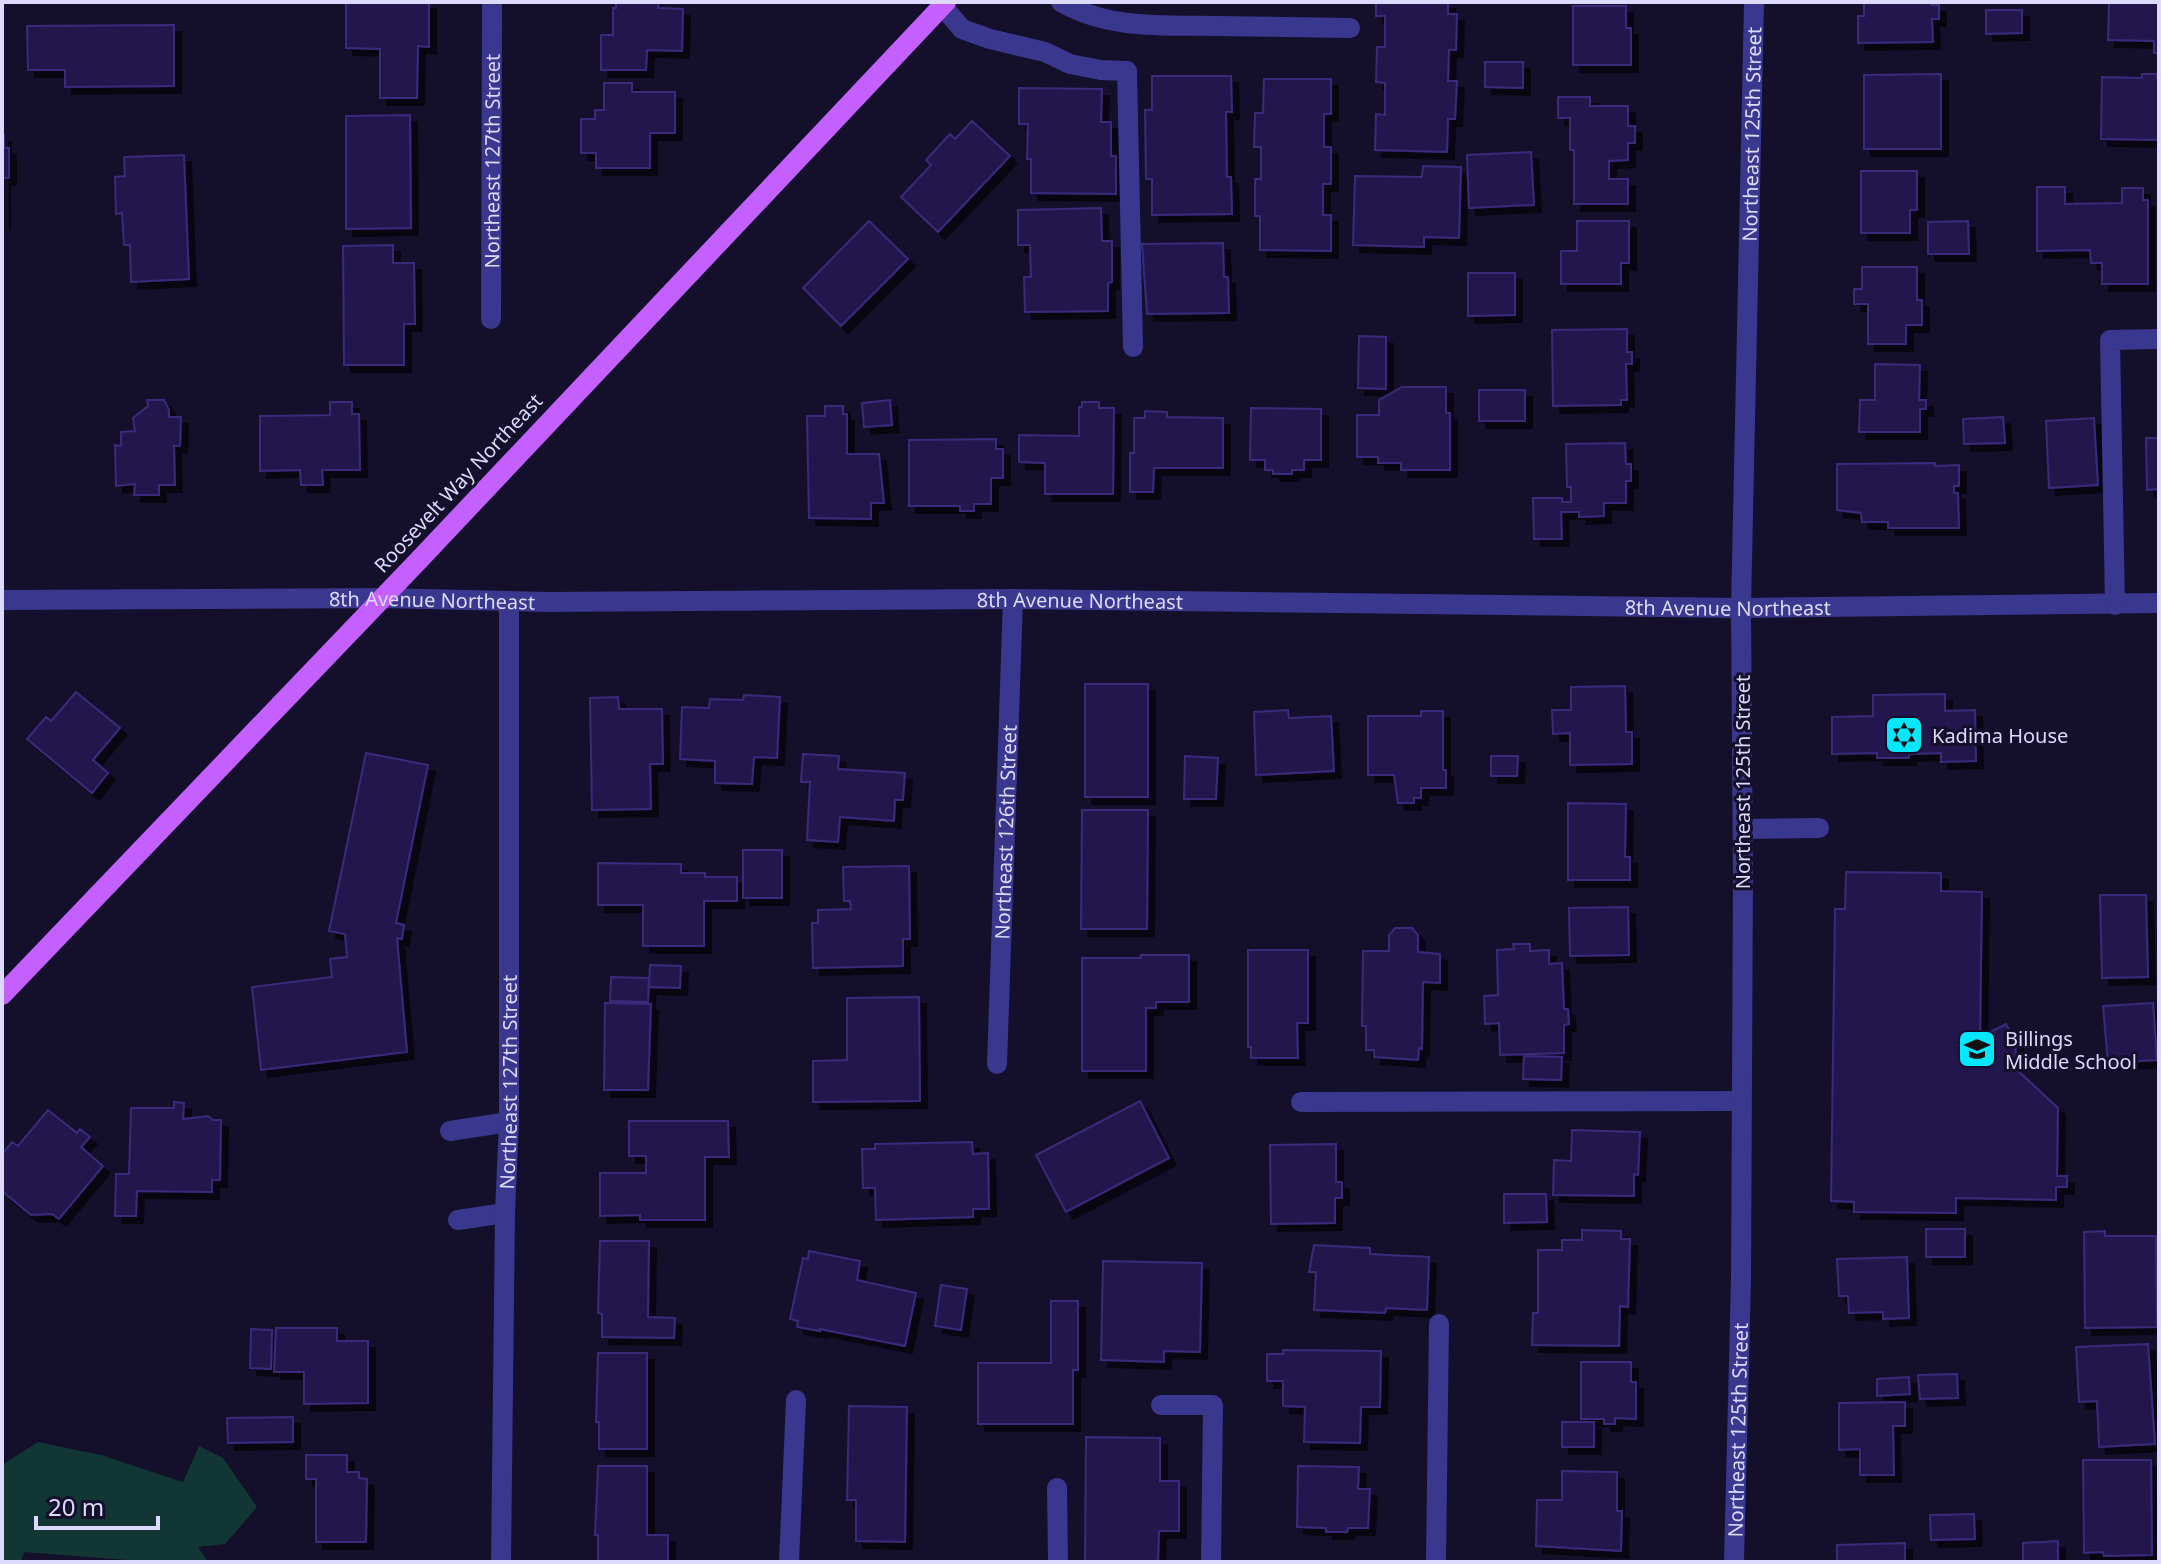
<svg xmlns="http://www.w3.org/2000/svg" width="2161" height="1564" viewBox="0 0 2161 1564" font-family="'Noto Sans',sans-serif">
<defs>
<filter id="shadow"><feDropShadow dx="7" dy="7" stdDeviation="0" flood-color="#0009"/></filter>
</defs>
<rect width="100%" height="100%" fill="#140f2b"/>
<!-- green -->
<path fill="#113634" d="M38,1442L101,1455L183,1482L199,1446L223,1458L257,1507L225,1544L198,1547L208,1562H152L24,1552L21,1562H2V1465Z"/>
<!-- building -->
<path fill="#24194e" stroke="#3a2a7b" stroke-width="2" filter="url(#shadow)" d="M346,2H429V47L418,46L417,98H380V49L346,48Z
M616,2H658V8L683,9L682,51L647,50L646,70H601V35H613V8H616Z
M1376,2H1448V14H1457L1456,50H1449L1448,81H1457L1455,119H1448L1447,152L1375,150L1376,114L1385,115V83L1376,82L1377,47H1385V16H1376Z
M1864,2H1931V5H1939V19H1932L1933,42L1858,43V16H1864Z
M2109,2H2159V53H2154V41L2108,40Z
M1573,6H1626V28H1631V65H1573Z
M1986,10H2022V33L1986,34Z
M174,25V86L65,87V70H28L27,26Z
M1485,62H1523V88L1485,87Z
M1941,74V149H1864V75Z
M2142,74H2157V78H2159V140L2101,139L2102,77L2142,78Z
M1152,76H1231L1232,112H1226L1227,177H1231L1232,214L1152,215V179H1146L1145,110H1152Z
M1264,79H1331V114H1324V147H1331V184H1323V215H1331V251L1260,250V216H1255V179H1261V147H1254L1255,113H1263Z
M604,83H632V92H675V133H650V168H596V153H581V119H595V110H604Z
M1019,88L1102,89L1101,122H1111V156H1116V194L1031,193V159H1027L1028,124H1019Z
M1558,97H1590V106H1628V126H1635V143H1628V160L1609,161V179H1628V204H1574V150H1570V118H1558Z
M410,115L411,228L346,229V116Z
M972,121L1010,156L938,232L901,197L931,165L926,160L950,134L955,139Z
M2,135H4V148H9V178H3V223Z
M1531,152L1534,205L1469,208L1467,155Z
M184,155L189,279L131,282L130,245H124L122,213L116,214L115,177L125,176L124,157Z
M1423,166L1461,167L1459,238L1424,237V247L1353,245L1355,176L1422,177Z
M1861,171H1917V210H1910V233H1861Z
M2037,187H2065V204L2122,203V188H2143V200H2148V284H2102V263H2091L2090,250L2037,251Z
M1101,208L1102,241H1112V282L1108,283V311L1025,312L1024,277H1031L1030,245H1018V210Z
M869,221L908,259L841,326L803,288Z
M1577,221H1629V263H1621V284H1561V251H1577Z
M1968,221L1969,254H1928V222Z
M1223,243L1224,277H1228L1229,313L1147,314L1142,244Z
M393,245V263H414L415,324H404V365H344L343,246Z
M1862,267H1917V300H1922V325H1906V344H1868V304H1854V289H1862Z
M1468,273H1515V315L1468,316Z
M1627,329V352H1632V364H1626L1627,400H1621V405L1553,406L1552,330Z
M1359,336L1386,337V389L1358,388Z
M1875,364L1920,365L1919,400H1926V409H1920V432H1859L1860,400H1875Z
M1402,387H1446V413H1450V470H1401V463H1378V457H1357V415H1379V400Z
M1479,390H1525V421H1479Z
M147,400H164L169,410V417H181L180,446H174L175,485H159V495H134L135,484L116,486L115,445L121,446V432L135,431L133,418L148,406Z
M890,400L892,425L864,427L862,403Z
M330,402H352V414H359L360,470H322L323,485H301L300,470L260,471V416L330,415Z
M1082,402H1099V408H1114L1113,494H1045V463L1019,462V435L1079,436V407H1082Z
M825,406H843V414H847V454H879L884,503H871V519L809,518L807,416H825Z
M1251,408L1321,409V460H1304V470H1292V474H1273V470H1265V460H1250Z
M1145,411L1167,412V417L1223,418V468H1154L1153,492H1130V453H1134V418H1145Z
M2003,417L2005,443L1964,444L1963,419Z
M2094,418L2098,485L2049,488L2046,421Z
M2146,438H2159V489L2147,490Z
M996,439V449H1003V478H991V504H974V511H960V506H909V440Z
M1625,443L1626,464H1631V481H1626V503H1604V516L1579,517V512H1561L1562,539H1534L1533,498H1562V502H1571V487H1567L1566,444Z
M1935,463V466L1959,465V486H1954V493H1958L1959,528H1888V522H1862L1861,513L1837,510V464Z
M1085,684H1148V797H1085Z
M1625,686L1626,732H1632V764L1570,765V733L1553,734L1552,710H1571V687Z
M76,692L120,728L93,760L108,773L92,793L27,739L46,717L51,721Z
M1945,694V711L1975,710L1976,761L1941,762V753L1909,754V758H1877V753L1832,754V717L1873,716V695Z
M744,695L780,697L777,758L754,757L752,784L715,783V761L680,759L682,707L709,708L710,699L743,700Z
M618,697L619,709H662L663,764H650L651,809L592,810L590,698Z
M1288,710L1289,718L1331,716L1334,771L1256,775L1254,712Z
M1421,711H1443V770H1446V788H1421V798H1414V803H1398L1394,775H1368V716H1421Z
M366,753L428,765L396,923L404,925L402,939L397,938L407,1052L261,1070L252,987L332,977L330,959L347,957L345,934L329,931Z
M803,754L839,756L838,769L905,773L903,800H895L894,821L840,817L838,842L807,840L810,782H801Z
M1185,756L1218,758L1216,799H1184Z
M1491,756H1518L1517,776H1491Z
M1568,803L1626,804L1625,857H1630V880H1568Z
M1082,810H1148L1147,929H1081Z
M743,850H782V898H743Z
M598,863L681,864V873H705V877H737V901H704V946H643V905H598Z
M909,866L910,939H903V966L813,968L812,923H818V910L851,909L850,901H844L843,867Z
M1846,872L1941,873V891L1982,892L1980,1037L2006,1024L2016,1042L2015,1068L2058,1108L2057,1176H2067V1187H2056V1200L1956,1198V1213L1854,1212V1202L1831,1201L1835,909H1845Z
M2100,895H2146L2148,977L2102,978Z
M1628,907L1629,955L1570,956L1569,908Z
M1395,928H1412L1418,935V952L1440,954V983L1423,982L1422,1049L1419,1048L1418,1060L1374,1057V1050H1366V1026H1362L1363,951H1389V935Z
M1513,944H1530V951L1549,950V964L1562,963L1564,1009H1568L1569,1024L1564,1025V1053L1500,1055L1499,1023L1485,1024L1484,996L1498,995L1497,950L1514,949Z
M1248,950H1308V1023H1297L1298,1058H1251V1047H1248Z
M1141,955H1189V1002H1156V1008H1146V1071H1082V958H1141Z
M650,965L681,966L680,988L649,987Z
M611,977L649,978L648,1002L610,1001Z
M919,997L920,1101L813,1102V1061L847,1060V998Z
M605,1003L651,1004L648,1090H604Z
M2153,1003L2157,1060L2108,1063L2103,1006Z
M1524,1056L1562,1057L1561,1080L1523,1079Z
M1140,1101L1169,1158L1066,1212L1036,1155Z
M174,1102L184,1103L183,1119L208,1116L213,1120H221L220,1180H212V1192L137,1191L136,1216H115L116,1174H129L131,1108H174Z
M48,1110L77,1133L80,1129L90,1137L81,1147L103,1166L59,1219L52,1214L31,1215L2,1191V1154L12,1142L18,1146Z
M629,1121H728L729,1157H705V1220H640V1215L600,1216V1173H646V1156H629Z
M1572,1130L1640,1132L1638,1175L1634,1174V1196L1553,1195L1554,1160L1571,1161Z
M972,1142L973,1154L988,1153L989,1209H973V1217L876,1220L875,1188H863L862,1149H875V1144Z
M1336,1144V1182H1342V1198H1335V1223L1271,1224L1270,1145Z
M1504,1194H1546L1547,1222L1504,1223Z
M1926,1229H1965V1257H1926Z
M1582,1230L1621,1231V1239H1630L1628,1307L1620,1306L1619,1346L1532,1345L1533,1313H1538V1250H1562V1240H1582Z
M2105,1231V1236H2156L2157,1327L2085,1328L2084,1232Z
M600,1241H649L648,1317L675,1318L674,1338L602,1337V1314L598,1313Z
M1314,1245L1370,1248V1254L1429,1257L1427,1310L1386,1308L1385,1313L1314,1310L1316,1272H1309Z
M809,1251L860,1261L857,1280L916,1293L905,1346L820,1329V1331L797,1327L798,1321L790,1319L803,1258L808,1259Z
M1907,1257L1909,1318L1883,1319V1312L1849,1313L1848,1296H1839L1837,1259Z
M1103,1261L1202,1263L1200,1352L1164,1351V1362L1101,1360Z
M941,1285L967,1289L961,1330L935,1326Z
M1051,1301H1078V1370H1073V1424H978V1363H1051Z
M276,1328H337V1341H368V1403L304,1404V1372H274Z
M251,1329L272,1330L271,1369L250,1368Z
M2148,1344L2155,1444L2099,1447L2097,1401L2079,1402L2076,1347Z
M1283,1350L1381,1351L1380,1407H1361L1360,1443L1304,1442L1305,1407L1283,1406V1381H1267V1354H1283Z
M598,1353H647V1449H599V1422H596Z
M1581,1362H1631V1382H1636V1419L1615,1418V1424H1604V1419H1581Z
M1957,1374L1958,1398L1920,1399L1918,1375Z
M1909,1377L1910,1394L1877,1396V1379Z
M1905,1402V1426H1893L1894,1475H1860V1449L1839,1450V1403Z
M849,1406L907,1407L905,1542L856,1541V1500H847Z
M293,1417V1442L228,1443L227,1418Z
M1562,1422H1594V1447H1562Z
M1086,1437L1160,1438V1481H1179V1531H1159L1158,1562H1085Z
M306,1455H347V1472H359V1478L367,1479L366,1542H316V1479H306Z
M2083,1460H2151L2152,1555L2104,1556L2103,1552L2084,1553Z
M598,1466H647V1535H668V1562H598V1535H595Z
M1298,1466L1359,1467L1358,1489H1370L1368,1528H1348L1347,1532H1326V1528L1297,1527Z
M1562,1471L1617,1472V1511H1622L1621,1551L1536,1546L1537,1500H1562Z
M1974,1514L1975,1539L1931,1540L1930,1515Z
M2058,1541V1561L2023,1562V1543Z
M1905,1543V1562H1837V1545Z"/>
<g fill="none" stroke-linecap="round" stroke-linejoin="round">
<!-- minor -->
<g stroke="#39378e" stroke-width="20">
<path d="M939,2L962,29L990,39L1045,52L1070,64L1101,70L1127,71L1133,347"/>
<path d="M1061,2C1110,30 1165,25 1219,26C1263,27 1306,27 1350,28"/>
<path id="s1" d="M491,319L492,2"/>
<path id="s2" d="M2,600L383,598L546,602L1013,599L1741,608L2159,603"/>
<path d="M2115,605L2110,340L2159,339"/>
<path d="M1743,829L1819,828"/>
<path id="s3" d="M997,1064L1013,599"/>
<path d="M1301,1102L1741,1101"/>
<path d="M450,1131L509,1122"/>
<path d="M458,1220L505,1213"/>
<path d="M1161,1405H1213L1211,1562"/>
<path d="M1057,1488L1058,1562"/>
<path id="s4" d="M501,1562L505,1213L509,1122V602"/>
<path d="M789,1562L796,1400"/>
<path d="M1436,1562L1439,1324"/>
<path id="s5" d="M1734,1562L1741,1278L1743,877L1741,608L1754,2"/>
</g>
<!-- major -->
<path stroke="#c360ff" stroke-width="20" d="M2,995L419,560L946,2"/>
</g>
<!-- icons -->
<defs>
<g id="synagogue-square" transform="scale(2)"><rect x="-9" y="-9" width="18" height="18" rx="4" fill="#05e7ff" stroke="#140f2b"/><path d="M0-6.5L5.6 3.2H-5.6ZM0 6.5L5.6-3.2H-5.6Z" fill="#111"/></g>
<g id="school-square" transform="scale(2)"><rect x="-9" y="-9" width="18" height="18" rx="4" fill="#05e7ff" stroke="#140f2b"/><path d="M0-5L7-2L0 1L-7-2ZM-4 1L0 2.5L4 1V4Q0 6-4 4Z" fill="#111"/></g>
</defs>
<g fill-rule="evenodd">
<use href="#synagogue-square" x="1904" y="735"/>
<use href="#school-square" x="1977" y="1049"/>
</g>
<g text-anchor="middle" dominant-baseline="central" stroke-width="6" stroke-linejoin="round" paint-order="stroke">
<!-- street labels -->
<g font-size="20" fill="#ddd9ff" stroke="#140f2b">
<text stroke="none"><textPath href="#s5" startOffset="1428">Northeast 125th Street</textPath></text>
<text stroke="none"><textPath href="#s1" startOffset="158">Northeast 127th Street</textPath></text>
<text transform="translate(458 483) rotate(-47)">Roosevelt Way Northeast</text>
<text stroke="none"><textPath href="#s2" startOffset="430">8th Avenue Northeast</textPath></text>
<text stroke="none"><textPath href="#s2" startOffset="1078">8th Avenue Northeast</textPath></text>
<text stroke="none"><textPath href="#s2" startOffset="1726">8th Avenue Northeast</textPath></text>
<text transform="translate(1742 782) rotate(-90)">Northeast 125th Street</text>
<text stroke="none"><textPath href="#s3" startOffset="232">Northeast 126th Street</textPath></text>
<text stroke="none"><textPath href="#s4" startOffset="480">Northeast 127th Street</textPath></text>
<text stroke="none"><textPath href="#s5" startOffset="132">Northeast 125th Street</textPath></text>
</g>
<!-- poi labels -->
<g font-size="20" fill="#ddd9ff" stroke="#140f2b" text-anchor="start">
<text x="1932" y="735">Kadima House</text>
<text x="2005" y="1038">Billings<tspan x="2005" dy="23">Middle School</tspan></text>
</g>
</g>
<!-- border -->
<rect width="2161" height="1564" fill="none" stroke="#ddd9ff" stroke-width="8"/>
<!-- scale -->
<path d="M36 1516v12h122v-12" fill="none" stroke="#ddd9ff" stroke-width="4"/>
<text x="48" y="1516" font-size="24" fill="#ddd9ff" stroke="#140f2b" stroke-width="6" paint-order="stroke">20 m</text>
</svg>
